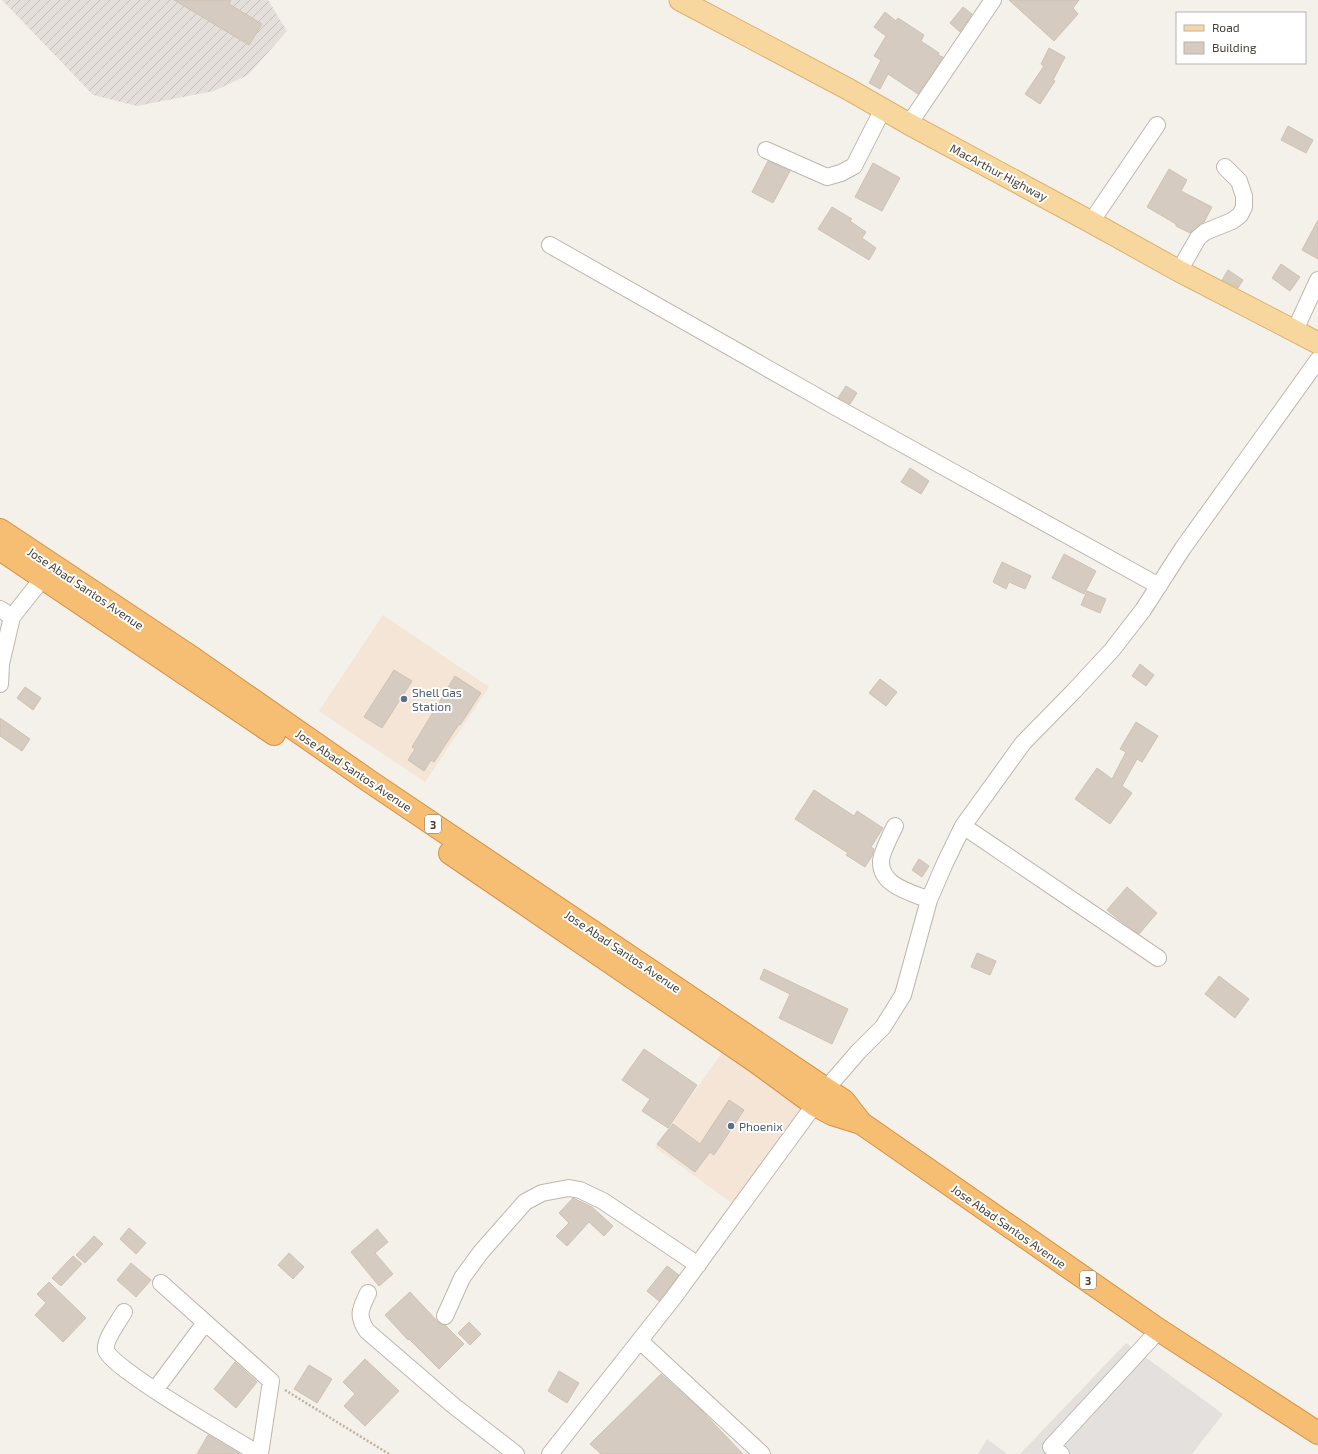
<svg xmlns="http://www.w3.org/2000/svg" width="1318" height="1454" viewBox="0 0 1318 1454" font-family="'Exo 2',sans-serif">
<defs>
<pattern id="industrial-furrows" width="10" height="10" patternUnits="userSpaceOnUse"><rect width="10" height="10" fill="#e4dfdb"/><path d="M-1 1l2-2M0 10L10 0M9 11l2-2" fill="none" stroke="#c5c0bd"/></pattern>
</defs>
<rect width="100%" height="100%" fill="#f4f0ea"/>
<!-- commercial -->
<path fill="#f4e5d7" d="M383,615L489,687L425,782L319,711Z
M726,1047L806,1105L737,1207L655,1147Z"/>
<!-- industrial -->
<path fill="url(#industrial-furrows)" d="M2,0H268L287,31L248,75L214,91L137,106L93,95Z"/>
<!-- parking -->
<path fill="#e3e0de" d="M1126,1343L1223,1414L1192,1454H1020Z
M987,1439L1007,1454H978Z"/>
<!-- building -->
<path fill="#d5cbc0" stroke="#cfc2b3" d="M174,0H231L229,4L262,24L249,45Z
M1009,0H1079L1073,8L1078,14L1054,41Z
M963,7L972,14L960,32L950,23Z
M885,12L896,21L898,18L924,35L921,41L939,53L938,55L943,57L918,94L888,74L880,89L869,83L881,60L874,56L886,36L874,27Z
M1049,48L1065,57L1053,80L1055,81L1040,104L1025,94L1044,66L1041,64Z
M1288,126L1313,140L1306,153L1281,140Z
M768,161L790,171L773,203L752,192Z
M873,163L900,178L882,211L855,197Z
M1169,169L1187,180L1181,191L1212,207L1204,222L1199,225L1190,233L1176,226V224L1147,207Z
M832,207L852,219L850,221L866,232L862,238L876,248L869,260L818,229Z
M1318,220V259L1302,250Z
M1281,264L1300,277L1290,291L1272,278Z
M1228,270L1243,280L1238,288L1222,280Z
M846,386L857,393L850,404L838,398Z
M910,468L929,481L921,494L901,482Z
M1064,554L1096,571L1084,594L1052,578Z
M1002,562L1031,576L1025,589L1009,582L1006,589L993,582Z
M1087,591L1106,599L1100,613L1081,605Z
M1140,664L1154,675L1146,686L1132,676Z
M394,670L412,681L382,728L364,717Z
M455,676L481,693L460,725L459,724L434,762L431,760L424,771L408,760L415,749L412,747Z
M880,679L897,692L886,706L869,693Z
M25,687L41,698L33,710L17,698Z
M0,718L30,739L22,751L0,736Z
M1136,722L1158,736L1142,762L1137,759L1122,786L1132,793L1110,824L1075,799L1097,768L1112,779L1126,752L1120,749Z
M814,790L854,816L857,811L883,828L871,847L874,849L872,856L865,867L846,855L848,853L795,819Z
M919,859L929,866L922,877L912,870Z
M1127,887L1157,913L1139,934L1118,919L1107,910Z
M977,953L996,961L990,975L971,967Z
M764,969L848,1009L832,1044L779,1018L790,994L760,979Z
M1219,976L1249,999L1235,1018L1205,994Z
M644,1049L697,1085L668,1128L642,1111L650,1099L622,1080Z
M729,1100L744,1110L714,1155L710,1152L695,1172L657,1144L673,1124L700,1144Z
M573,1198L592,1207L613,1226L604,1236L589,1222L567,1246L556,1236L569,1223L559,1213Z
M129,1228L146,1243L136,1254L120,1239Z
M377,1229L388,1242L375,1253L393,1274L379,1286L351,1252Z
M94,1236L103,1244L85,1263L76,1255Z
M289,1253L304,1267L293,1279L278,1265Z
M73,1256L82,1264L61,1286L52,1278Z
M131,1263L151,1280L136,1297L117,1280Z
M667,1266L679,1275L659,1301L647,1291Z
M49,1282L86,1318L63,1342L35,1315L46,1303L37,1294Z
M410,1292L438,1322L441,1324L445,1325L464,1344L439,1369L409,1339L408,1340L385,1315Z
M469,1322L481,1334L470,1345L458,1333Z
M365,1359L399,1391L365,1426L344,1406L355,1394L343,1382Z
M235,1362L257,1382L236,1408L214,1389Z
M309,1365L332,1379L317,1403L294,1389Z
M559,1371L579,1383L567,1403L548,1391Z
M661,1374L699,1408L743,1454H601L590,1444Z
M208,1435L221,1443L240,1454H197Z"/>
<g fill="none" stroke-linecap="round" stroke-linejoin="round">
<!-- minor casing -->
<g stroke="#bfb7ad" stroke-width="18">
<path id="minor" d="M909,124L993,0
M766,150L827,177L841,173L854,166L883,109
M1091,222L1157,125
M550,245L832,405L1159,586
M1179,271L1198,238L1205,232L1232,221L1240,215L1244,207V196L1239,181L1225,167
M1295,330L1318,280
M0,609L12,617
M0,684L1,664L12,617L50,569
M895,826C891,834 881,854 881,861C880,886 911,892 929,900
M963,826L1158,958
M161,1283L271,1381L260,1454
M368,1293C361,1308 356,1315 367,1331L454,1406L516,1454
M124,1312C119,1321 104,1340 106,1350C109,1367 237,1441 259,1454
M445,1316L462,1278L481,1252L525,1202L542,1193L558,1190L569,1188L580,1190L603,1201L698,1265
M640,1341L762,1454
M155,1390L205,1323
M550,1454L674,1297L826,1089L858,1052L883,1027L903,995L929,900L945,863L963,826L1023,743L1074,691L1112,650L1143,610L1183,548L1318,360
M1061,1454L1051,1447L1159,1330"/>
</g>
<!-- major casing -->
<g stroke="#ddb26e" stroke-width="23">
<path id="major" d="M680,0L848,89L909,124L1091,222L1179,271L1318,343"/>
</g>
<!-- highway casing -->
<g stroke="#d59243" stroke-width="24">
<path id="highway" d="M0,530L191,657L369,781L826,1089L844,1101L861,1123L1159,1330L1318,1433
M0,549L274,734
M450,853L755,1061L815,1105L832,1114L861,1123"/>
</g>
<!-- path -->
<path stroke="#c0b19f" stroke-width="2.5" stroke-dasharray="2 2" stroke-linecap="butt" d="M285,1390L389,1454"/>
<!-- minor -->
<use href="#minor" stroke="#fff" stroke-width="16"/>
<!-- major -->
<use href="#major" stroke="#f8d79e" stroke-width="21"/>
<!-- highway -->
<use href="#highway" stroke="#f5be73" stroke-width="22"/>
</g>
<!-- markers -->
<g fill="#5c6f8a" stroke="#fff" stroke-width="1.5">
<circle cx="404" cy="699" r="4"/>
<circle cx="731" cy="1126" r="4"/>
</g>
<g text-anchor="middle" dominant-baseline="central" stroke-width="4" stroke-linejoin="round" paint-order="stroke">
<!-- shield labels -->
<g fill="#fff" stroke="#7e7974" stroke-width="1">
<rect x="425" y="815" width="16" height="18" rx="3"/>
<rect x="1080" y="1271" width="16" height="18" rx="3"/>
</g>
<g font-size="11" font-weight="bold" fill="#474038">
<text x="433" y="824">3</text>
<text x="1088" y="1280">3</text>
</g>
<!-- street labels -->
<g font-size="12" fill="#474038" stroke="#fff">
<text transform="translate(999 172) rotate(28)">MacArthur Highway</text>
<text transform="translate(86 588) rotate(34)">Jose Abad Santos Avenue</text>
<text transform="translate(354 770) rotate(34)">Jose Abad Santos Avenue</text>
<text transform="translate(623 951) rotate(34)">Jose Abad Santos Avenue</text>
<text transform="translate(1009 1226) rotate(35)">Jose Abad Santos Avenue</text>
</g>
<!-- service labels -->
<g font-size="12" fill="#4e5e75" stroke="#fff" text-anchor="start">
<text x="412" y="692">Shell Gas<tspan x="412" dy="14">Station</tspan></text>
<text x="739" y="1126">Phoenix</text>
</g>
</g>
<!-- legend -->
<rect x="1176" y="12" width="130" height="52" fill="#ffffff" stroke="#b5b3af"/>
<rect x="1184" y="25" width="20" height="6" fill="#f8d79e" stroke="#b5b3af"/>
<text x="1212" y="32" font-size="12" fill="#474038">Road</text>
<rect x="1184" y="42" width="20" height="12" fill="#d5cbc0" stroke="#b5b3af"/>
<text x="1212" y="52" font-size="12" fill="#474038">Building</text>
</svg>
